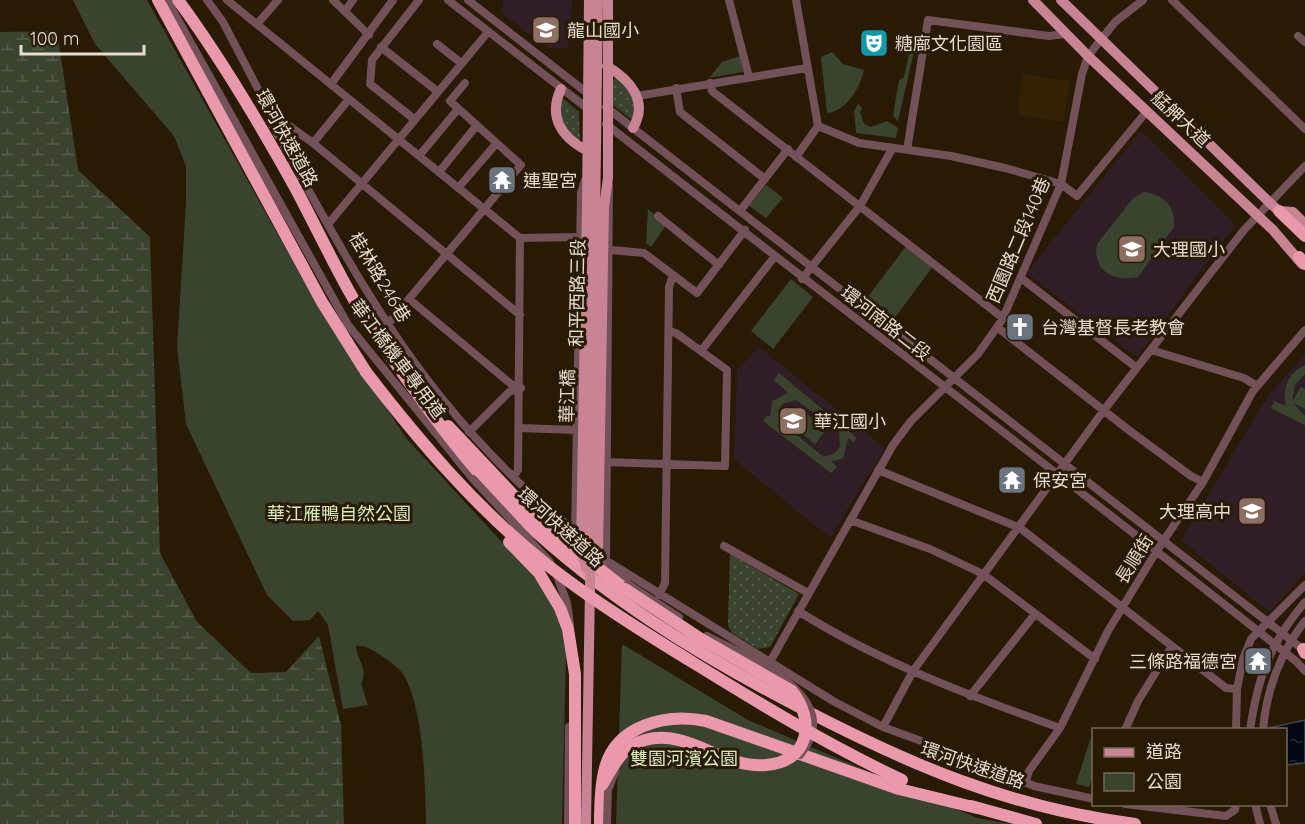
<svg xmlns="http://www.w3.org/2000/svg" width="1305" height="824" viewBox="0 0 1305 824" font-family="Quicksand,'Noto Sans TC',sans-serif">
<defs>
<pattern id="grass-dots" width="8" height="8" patternUnits="userSpaceOnUse" patternTransform="scale(1.5)"><rect width="8" height="8" fill="#3a432e"/><path d="M2 2h.1M6 6h.1" fill="none" stroke="#565e4b" stroke-width="1.8" stroke-linecap="round"/></pattern>
<pattern id="wetland-marsh" width="20" height="14" patternUnits="userSpaceOnUse" patternTransform="scale(1.5)"><rect width="20" height="14" fill="#3a432e"/><path d="M1 5h8M5 5V1M11 12h8M15 12V8" fill="none" stroke="#565e4b"/></pattern>
<pattern id="water-ripples" width="26" height="14" patternUnits="userSpaceOnUse" patternTransform="scale(1.5)"><rect width="26" height="14" fill="#000714"/><path d="M2 4q2-2 4 0t4 0M15 11q2-2 4 0t4 0" fill="none" stroke="#252b35"/></pattern>
</defs>
<rect width="100%" height="100%" fill="#291a05"/>
<!-- built -->
<path fill="#342104" d="M1023,74L1070,81L1063,122L1017,115Z"/>
<!-- education -->
<path fill="#301e26" d="M503,0H572L568,48H548L501,13Z
M1141,131L1235,225L1137,357L1026,273Z
M759,347L885,448L830,538L734,459L737,370Z
M1305,355V573L1269,612L1181,540L1269,394Z"/>
<!-- grass -->
<path fill="url(#grass-dots)" d="M618,77L633,94L635,118L631,119L613,105V80Z
M564,99L579,112L580,141C563,132 559,117 560,100Z
M730,554L799,594L770,647L758,649L732,633L728,626Z"/>
<!-- wetland -->
<path fill="url(#wetland-marsh)" d="M57,31L78,170L150,237L160,553L197,622L251,673L286,672L319,636L341,725L344,824H0V32Z"/>
<!-- park -->
<path fill="#3a432e" fill-rule="evenodd" d="M73,0H147L302,278L406,438L567,613L562,824H426C425,783 424,713 405,677C398,666 388,660 377,653C370,649 365,645 356,646C357,661 369,669 361,684L368,705L343,709L328,625L318,611L310,620L293,621L267,595L186,424L177,347L186,203V166L174,136L95,44Z
M911,45L915,47L898,121L893,116L899,80L904,77Z
M832,52L843,64L864,70C861,86 846,112 827,113L821,57Z
M740,56L743,72L709,78L722,62Z
M858,104L862,108L860,112L864,124L871,127L887,121L898,128L896,138L856,133L854,111Z
M766,185L783,198L766,218L749,206Z
M1144,192C1164,195 1176,206 1174,227L1138,277C1115,282 1092,272 1097,244L1133,198Z
M648,209L666,225L651,247L646,243Z
M907,245L934,265L891,323L893,325L864,302Z
M791,279L813,297L773,349L751,331Z
M1305,365V374L1295,385L1292,401L1301,387L1305,389V409L1293,403L1305,416V425L1271,408L1274,401L1286,406C1282,389 1288,373 1305,365Z
M779,373L857,438L853,442L848,438L843,459L831,461L837,467L831,473L763,421L767,415L770,417L772,401L788,393L774,380ZM796,400L839,431L840,446C836,454 829,458 821,455L779,420L778,411L782,404Z
M801,409L826,430L815,444L789,423Z
M622,644L748,720L977,818L1011,824H616Z
M1091,737L1094,774L1089,787L1076,784Z"/>
<!-- water -->
<path fill="url(#water-ripples)" stroke="#45474c" stroke-width="1.5" d="M1305,720V763L1286,765V730L1269,728Z"/>
<g fill="none" stroke-linecap="round" stroke-linejoin="round">
<!-- minor -->
<path stroke="#725158" stroke-width="8" d="M167,0L348,325L473,479
M207,0L223,22L270,112L273,127C311,193 346,261 388,324C432,392 485,453 545,507
M227,0L520,238L581,237
M333,0L369,35
M448,0L592,112
M468,0L591,96
M729,0L749,77
M796,0L818,126L796,157
M1172,0L1305,129
M345,11L353,0
M258,23L278,0
M1298,36L1305,42
M437,44L461,63
M381,47L437,91
M710,83L712,91L1003,318
M331,84L393,0
M676,88L680,112L765,179
M637,96L807,68
M606,107L1305,651
M270,112L313,143L520,315
M414,119L370,84L372,60L419,0
M606,124C836,305 1069,480 1297,662L1305,671
M818,126L859,143L951,156L1005,168L1061,184L1077,196L1147,111
M313,143L349,99
M907,150L928,20L1049,36L1065,34
M419,156L458,109
M439,172L477,125
M458,188L496,144
M740,211L788,149
M658,216L719,265
M329,223L488,32
M611,250L644,253L697,293L745,230
M1021,278L1137,368
M802,279L860,206L892,149
M409,299L511,384L521,388
M388,324L521,165L450,101L465,83
M997,327L1130,431L1191,476L1203,482
M1151,350L1244,378L1257,386
M701,351L775,256
M519,428L577,430
M469,432L509,392L520,388
M604,462L725,466L727,370L676,333L669,331
M878,470L1020,528L1226,688L1237,689
M513,477L518,470L520,238
M559,520L583,541
M850,520L930,549L983,574L1095,659
M575,534L581,193L585,180
M724,546L808,593
M593,549L628,584
M606,560L609,186
M607,561L833,701L883,727L995,768L1034,786L1094,799
M659,595L665,583L669,287L673,275
M798,611C879,662 970,696 1060,728
M770,662L893,445L911,421L978,354L1002,320L1061,184L1082,74L1088,56L1115,22L1143,0
M970,696L1035,614
M883,727L913,671L1104,410L1244,230L1305,166
M1125,730L1138,701L1172,646
M1236,730L1237,689L1243,659L1251,639L1305,585
M1025,783L1029,771L1060,728L1108,631L1156,552L1203,482L1253,391L1305,330
M1125,804L1226,816L1235,810L1236,804
M1255,804L1260,824
M1270,804L1276,824"/>
<!-- major -->
<path stroke="#c88494" stroke-width="10" d="M1033,0L1088,56L1273,230L1302,264
M1061,0L1271,204L1279,211L1293,212L1305,224
M607,66C630,80 649,101 633,128
M561,89C548,116 561,137 586,150
M587,207L589,0
M604,207L608,178V0
M586,824L590,589"/>
<!-- highway -->
<path stroke="#ea98ac" stroke-width="12" d="M158,0L322,302L366,372
M178,0C223,61 260,124 297,191C325,244 349,298 384,347C426,407 468,467 521,518C603,596 699,655 799,707C910,765 1010,808 1135,824
M1279,211L1305,236
M1299,257L1305,264
M448,426L537,520L625,589
M521,497L563,524
M1303,649L1305,653
M971,806L1036,824
M600,824C600,807 600,789 604,772C614,725 666,713 706,721L899,789L977,808"/>
<!-- minor-bridge -->
<path stroke="#725158" stroke-width="8" d="M473,479L550,562
M556,573L567,603L570,624
M628,584L679,617
M707,636C747,657 849,696 800,755
M1250,730C1258,676 1270,643 1305,602
M1263,730C1266,691 1281,651 1305,621
M568,824L569,727
M607,824L608,790L615,772"/>
<!-- major-bridge -->
<path stroke="#c88494" stroke-width="10" d="M595,565L598,549L604,207
M586,568L581,548L587,207
M590,586L598,0"/>
<!-- highway-bridge -->
<path stroke="#ea98ac" stroke-width="12" d="M366,372C419,441 477,509 546,564C593,601 645,633 697,665C765,707 830,746 902,780
M509,542L539,573L560,608L568,629L575,674V822
M602,785C614,765 622,746 645,740C688,728 723,769 766,765C809,762 816,721 792,691L701,639L625,589"/>
</g>
<!-- icons -->
<defs>
<g id="school-square" transform="scale(1.5)"><rect x="-9" y="-9" width="18" height="18" rx="4" fill="#8d6e63" stroke="#291a05"/><path d="M0-5L7-2L0 1L-7-2ZM-4 1L0 2.5L4 1V4Q0 6-4 4Z" fill="#fff"/></g>
<g id="theatre-square" transform="scale(1.5)"><rect x="-9" y="-9" width="18" height="18" rx="4" fill="#0f9aa8" stroke="#291a05"/><path d="M-5-5.5Q0-4 5-5.5V0Q5 5 0 6Q-5 5-5 0ZM-3.3-2.5H-1v1.5H-3.3ZM1-2.5H3.3v1.5H1ZM-2.8 1Q0 5.5 2.8 1Z" fill="#fff"/></g>
<g id="temple-square" transform="scale(1.5)"><rect x="-9" y="-9" width="18" height="18" rx="4" fill="#6b7280" stroke="#291a05"/><path d="M0-6L5-2H3V0L6.5 2.5H4V6H1.5V3h-3V6H-4V2.5H-6.5L-3 0V-2H-5Z" fill="#fff"/></g>
<g id="church-square" transform="scale(1.5)"><rect x="-9" y="-9" width="18" height="18" rx="4" fill="#6b7280" stroke="#291a05"/><path d="M-1.2-6h2.4v3.5h3.3v2.4h-3.3V6h-2.4V-.1h-3.3v-2.4h3.3Z" fill="#fff"/></g>
</defs>
<g fill-rule="evenodd">
<use href="#school-square" x="546" y="30"/>
<use href="#theatre-square" x="874" y="43"/>
<use href="#temple-square" x="502" y="180"/>
<use href="#school-square" x="1132" y="249"/>
<use href="#church-square" x="1020" y="327"/>
<use href="#school-square" x="793" y="421"/>
<use href="#temple-square" x="1012" y="480"/>
<use href="#school-square" x="1252" y="511"/>
<use href="#temple-square" x="1258" y="661"/>
</g>
<g text-anchor="middle" dominant-baseline="central" stroke-width="6" stroke-linejoin="round" paint-order="stroke">
<!-- poi labels -->
<g font-size="18" fill="#e6dccf" stroke="#291a05" text-anchor="start">
<text x="567" y="30">龍山國小</text>
<text x="895" y="43">糖廍文化園區</text>
<text x="523" y="180">連聖宮</text>
<text x="1153" y="249">大理國小</text>
<text x="1041" y="327">台灣基督長老教會</text>
<text x="814" y="421">華江國小</text>
<text x="1033" y="480">保安宮</text>
<text x="1231" y="511" text-anchor="end">大理高中</text>
<text x="1237" y="661" text-anchor="end">三條路福德宮</text>
</g>
<!-- street labels -->
<g font-size="18" fill="#e6dccf" stroke="#291a05">
<text transform="translate(1181 119) rotate(43)">艋舺大道</text>
<text transform="translate(287 138) rotate(61)">環河快速道路</text>
<text transform="translate(1018 240) rotate(-67)">西園路二段140巷</text>
<text transform="translate(380 277) rotate(59)">桂林路246巷</text>
<text transform="translate(577 293) rotate(-89)">和平西路三段</text>
<text transform="translate(886 323) rotate(38)">環河南路二段</text>
<text transform="translate(398 359) rotate(53)">華江橋機車專用道</text>
<text transform="translate(567 396) rotate(-89)">華江橋</text>
<text transform="translate(561 527) rotate(42)">環河快速道路</text>
<text transform="translate(1134 559) rotate(-58)">長順街</text>
<text transform="translate(973 765) rotate(19)">環河快速道路</text>
</g>
<!-- park labels -->
<g font-size="18" fill="#d7ecba" stroke="#291a05">
<text x="339" y="513">華江雁鴨自然公園</text>
<text x="684" y="758">雙園河濱公園</text>
</g>
</g>
<!-- legend -->
<rect x="1092" y="728" width="195" height="78" fill="#291a05" stroke="#756856" stroke-width="1.5"/>
<rect x="1104" y="748" width="30" height="9" fill="#c88494" stroke="#756856" stroke-width="1.5"/>
<text x="1146" y="758" font-size="18" fill="#e6dccf">道路</text>
<rect x="1104" y="773" width="30" height="18" fill="#3a432e" stroke="#756856" stroke-width="1.5"/>
<text x="1146" y="788" font-size="18" fill="#e6dccf">公園</text>
<!-- scale -->
<path d="M21 45v9h123v-9" fill="none" stroke="#e6dccf" stroke-width="3"/>
<text x="30" y="45" font-size="18" fill="#e6dccf" stroke="#291a05" stroke-width="4.5" paint-order="stroke">100 m</text>
</svg>
